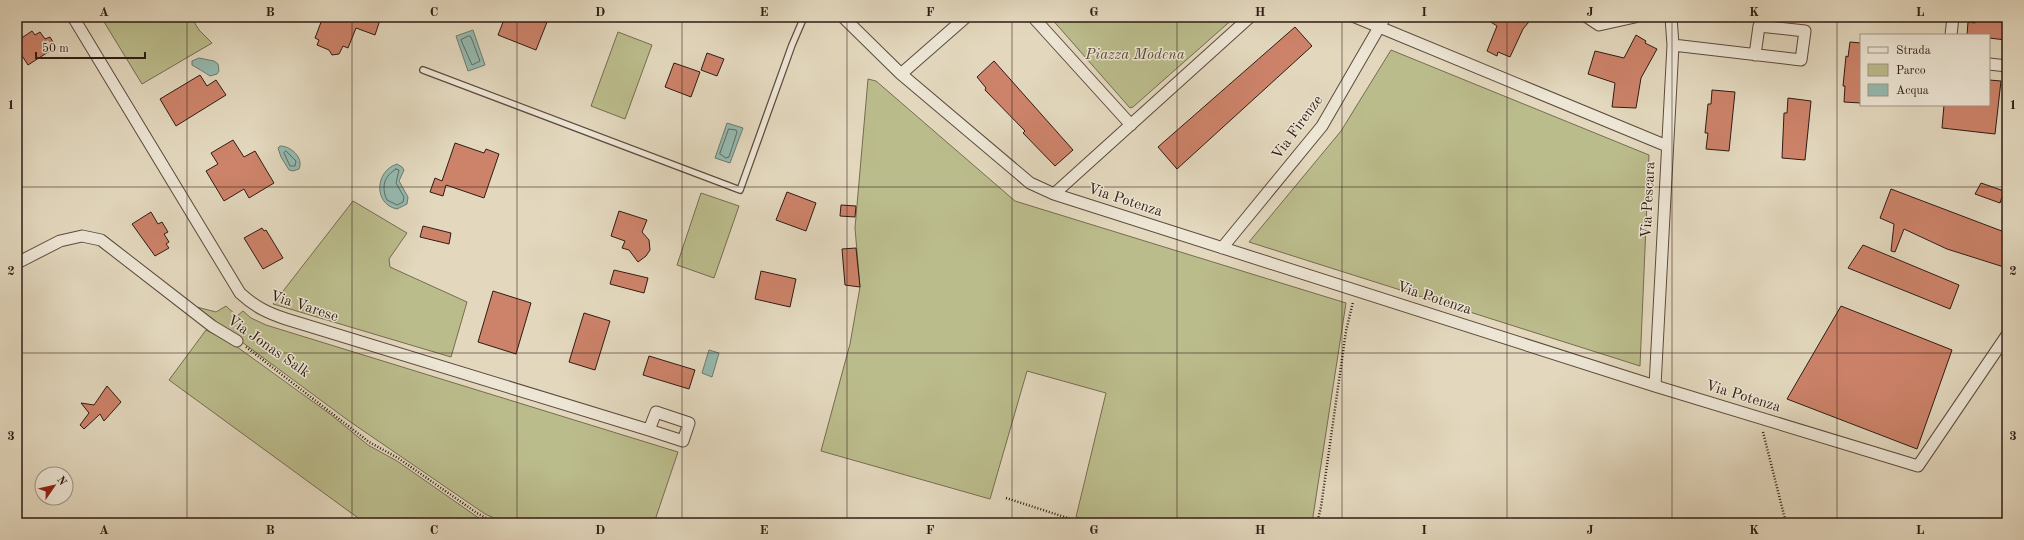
<svg xmlns="http://www.w3.org/2000/svg" width="2024" height="540" viewBox="0 0 2024 540" font-family="'Old Standard TT',serif">
<rect width="100%" height="100%" fill="#e3d8be"/>
<filter id="stains"><feTurbulence type="fractalNoise" baseFrequency=".005" numOctaves="4"/><feColorMatrix values="0 0 0 0 .2 0 0 0 0 .09 0 0 0 0 .02 0 0 0 .5 -.17"/></filter>
<radialGradient id="worn" r=".72"><stop offset=".6" stop-color="#630" stop-opacity="0"/><stop offset="1" stop-color="#630" stop-opacity=".3"/></radialGradient>
<!-- green -->
<path fill="#bbbc8c" stroke="#766c50" d="M101,17H191L199,30L212,43L142,84Z
M1050,17H1235L1133,107L1130,108Z
M618,32L652,45L625,119L591,106Z
M1391,50L1649,155L1640,366L1249,242L1341,131Z
M868,79L876,81L1015,201L1346,303L1312,523H1096L1076,517L1106,393L1027,371L990,499L821,451L850,344L860,287L855,228Z
M701,193L739,206L714,278L677,265Z
M353,201L407,233L389,259L390,267L467,302L451,357L273,304Z
M193,306L216,312L226,306L237,316L243,311L251,318L266,325L678,452L654,523H505L485,514L349,421Z
M206,330L233,344L330,414L368,445L397,461L486,523H365L169,380Z"/>
<!-- water -->
<path fill="#95bab0" stroke="#6d7a71" d="M473,30L485,65L468,71L456,36Z
M199,58L214,61L218,64L219,71L217,74L210,76C204,72 199,69 192,65V61Z
M727,123L743,128L730,163L715,158Z
M280,146C291,146 304,158 299,169L293,171L289,170L281,157L278,148Z
M397,164L402,167L404,170L399,181L408,197L407,204L397,209C373,204 375,171 397,164Z
M709,350L719,353L712,377L702,373Z"/>
<g fill="none" stroke-linecap="round" stroke-linejoin="round">
<!-- shore -->
<path stroke="#626a62" stroke-width="1" d="M469,36L471,37L480,61L472,65L461,40Z
M729,129L736,130L737,132L729,157L726,158L720,154Z
M286,151L296,161L295,166H290L284,153Z
M396,169L399,170L396,183L404,197L403,202L397,205L387,200C381,187 384,176 396,169Z"/>
</g>
<!-- building -->
<path fill="#cd836a" stroke="#301b13" d="M323,17H381L375,35L356,28L348,48L343,46L339,54L332,55L329,50L317,45L319,40L315,38Z
M505,17H549L536,50L498,35Z
M1483,17H1533L1523,29L1510,57L1498,52L1497,56L1487,51L1497,26Z
M1976,17H2007L2006,40L1989,38V35H1967L1968,22L1975,23Z
M1295,27L1312,46L1177,169L1158,147Z
M32,31L35,35L40,32L45,39L50,37L56,47L28,65L17,48V41Z
M1636,35L1646,41L1645,43L1657,49L1641,78L1636,108L1612,107L1615,83L1588,74L1595,51L1624,58Z
M1850,42L1861,43V103L1844,102L1845,86H1843L1846,56L1848,57Z
M707,53L724,59L717,76L701,70Z
M994,61L1073,150L1055,166L1023,133L1025,131L985,90L986,88L977,77Z
M674,63L700,72L691,97L665,87Z
M200,75L207,86L216,80L226,95L176,126L160,99Z
M1989,80L2001,81L1995,134L1942,128L1944,105H1989Z
M1712,90L1735,92L1729,151L1706,149L1708,133H1705L1708,104H1711Z
M1788,98L1811,101L1805,160L1782,158L1784,113H1787Z
M233,140L244,157L255,151L274,183L249,198L244,189L224,201L206,171L218,164L211,153Z
M455,143L484,153L486,149L499,154L484,198L446,185L443,196L430,192L435,178L442,181Z
M1981,183L2004,191L2000,203L1975,194Z
M1891,189L2007,233V268L1947,249L1904,229L1895,252L1891,251L1894,224L1880,218Z
M787,192L816,203L806,231L776,220Z
M841,205L856,206L855,217L840,216Z
M619,211L647,220L642,232L649,240L650,250L646,256L638,262L629,250L622,248L625,241L611,236Z
M151,212L158,224L162,222L168,232L164,234L169,242L166,244L169,248L155,256L132,224Z
M423,226L451,233L449,244L420,237Z
M262,228L264,231L266,230L283,258L263,269L244,238Z
M1863,245L1959,285L1950,309L1848,268Z
M856,248L860,287L845,285L842,249Z
M614,270L648,278L644,293L610,284Z
M761,271L796,279L790,307L755,299Z
M493,291L531,303L516,354L478,342Z
M1841,306L1952,350L1917,449L1787,399Z
M584,313L610,321L595,370L569,362Z
M649,356L695,370L689,389L643,375Z
M107,386L121,402L104,421L100,414L84,429L80,425L89,413L81,403L94,405Z"/>
<g fill="none" stroke-linecap="round" stroke-linejoin="round">
<!-- lane casing -->
<g stroke="#5d4a3e" stroke-width="8">
<path id="lane" d="M423,70L740,190L792,45L804,17"/>
</g>
<!-- street casing -->
<g stroke="#5d4a3e" stroke-width="13">
<path id="street" d="M73,17L240,293C255,307 268,313 286,319L649,430L683,441L689,423L656,412L649,430
M843,17L901,74L1030,183L1054,194L1655,386L1918,466L2007,335
M1033,17L1131,125
M1355,17L1667,146
M1587,17L1599,25L1635,17
M1951,35L1953,17
M1673,45L1801,60L1805,31L1759,26L1755,55
M1989,64L2007,66
M901,74L966,17
M1054,194L1250,17
M1222,248L1322,126L1385,17
M17,263L60,241L82,236L101,240L212,326L237,341
M1655,386L1673,45L1671,17"/>
</g>
<!-- path -->
<path stroke="#301b13" stroke-width="2.5" stroke-dasharray="1 2" stroke-linecap="butt" d="M246,347L369,442L398,458L477,513L495,523
M1763,432L1786,523
M1006,498L1083,523
M1317,523L1321,507L1346,331L1353,302"/>
<!-- lane -->
<use href="#lane" stroke="#ede6d5" stroke-width="5.5"/>
<!-- street -->
<use href="#street" stroke="#ede6d5" stroke-width="11"/>
</g>
<!-- grid -->
<path fill="none" stroke="#301b13" stroke-width="1" stroke-opacity="0.55" d="M187,17V523M352,17V523M517,17V523M682,17V523M847,17V523M1012,17V523M1177,17V523M1342,17V523M1507,17V523M1672,17V523M1837,17V523M17,187H2007M17,353H2007"/>
<g text-anchor="middle" dominant-baseline="central" stroke-width="3" stroke-linejoin="round" paint-order="stroke">
<!-- park labels -->
<g font-size="15" font-style="italic" fill="#5a4b37" stroke="#ede6d5">
<text x="1135" y="55">Piazza Modena</text>
</g>
<!-- street labels -->
<g font-size="15" fill="#301b13" stroke="#ede6d5">
<text transform="translate(1298 128) rotate(-54)">Via Firenze</text>
<text transform="translate(1649 200) rotate(-87)">Via Pescara</text>
<text transform="translate(1125 201) rotate(18)">Via Potenza</text>
<text transform="translate(1434 299) rotate(18)">Via Potenza</text>
<text transform="translate(304 307) rotate(18)">Via Varese</text>
<text transform="translate(268 347) rotate(35)">Via Jonas Salk</text>
<text transform="translate(1743 397) rotate(17)">Via Potenza</text>
</g>
</g>
<!-- margin -->
<rect width="2024" height="540" fill="none" stroke="#e3d8be" stroke-width="44"/>
<!-- legend -->
<rect x="1860" y="34" width="130" height="72" fill="#ede6d5" stroke="#a19587"/>
<rect x="1868" y="47" width="20" height="6" fill="#ede6d5" stroke="#a19587"/>
<text x="1896" y="54" font-size="12" fill="#301b13">Strada</text>
<rect x="1868" y="64" width="20" height="12" fill="#bbbc8c" stroke="#a19587"/>
<text x="1896" y="74" font-size="12" fill="#301b13">Parco</text>
<rect x="1868" y="84" width="20" height="12" fill="#95bab0" stroke="#a19587"/>
<text x="1896" y="94" font-size="12" fill="#301b13">Acqua</text>
<!-- north arrow -->
<g transform="translate(54 486) rotate(56)"><circle r="19" fill="#ede6d5" stroke="#a19587"/>
<path d="M0-3L7 15L0 10L-7 15Z" fill="#8f2418"/>
<text y="-6" font-size="11" font-weight="bold" text-anchor="middle" fill="#301b13">N</text>
</g>
<!-- scale -->
<path d="M36 52v6h109v-6" fill="none" stroke="#301b13" stroke-width="2"/>
<text x="42" y="52" font-size="12" fill="#301b13" stroke="#ede6d5" stroke-width="3" paint-order="stroke">50 m</text>
<rect x="22" y="22" width="1980" height="496" fill="none" stroke="#301b13" stroke-width="1.5"/>
<g font-size="13" text-anchor="middle" font-weight="bold" fill="#301b13">
<text x="104" y="16">A</text>
<text x="270" y="16">B</text>
<text x="434" y="16">C</text>
<text x="600" y="16">D</text>
<text x="764" y="16">E</text>
<text x="930" y="16">F</text>
<text x="1094" y="16">G</text>
<text x="1260" y="16">H</text>
<text x="1424" y="16">I</text>
<text x="1590" y="16">J</text>
<text x="1754" y="16">K</text>
<text x="1920" y="16">L</text>
<text x="11" y="109">1</text>
<text x="2013" y="109">1</text>
<text x="11" y="275">2</text>
<text x="2013" y="275">2</text>
<text x="11" y="440">3</text>
<text x="2013" y="440">3</text>
<text x="104" y="534">A</text>
<text x="270" y="534">B</text>
<text x="434" y="534">C</text>
<text x="600" y="534">D</text>
<text x="764" y="534">E</text>
<text x="930" y="534">F</text>
<text x="1094" y="534">G</text>
<text x="1260" y="534">H</text>
<text x="1424" y="534">I</text>
<text x="1590" y="534">J</text>
<text x="1754" y="534">K</text>
<text x="1920" y="534">L</text>
</g>
<rect width="100%" height="100%" filter="url(#stains)"/>
<rect width="100%" height="100%" fill="url(#worn)"/>
</svg>
